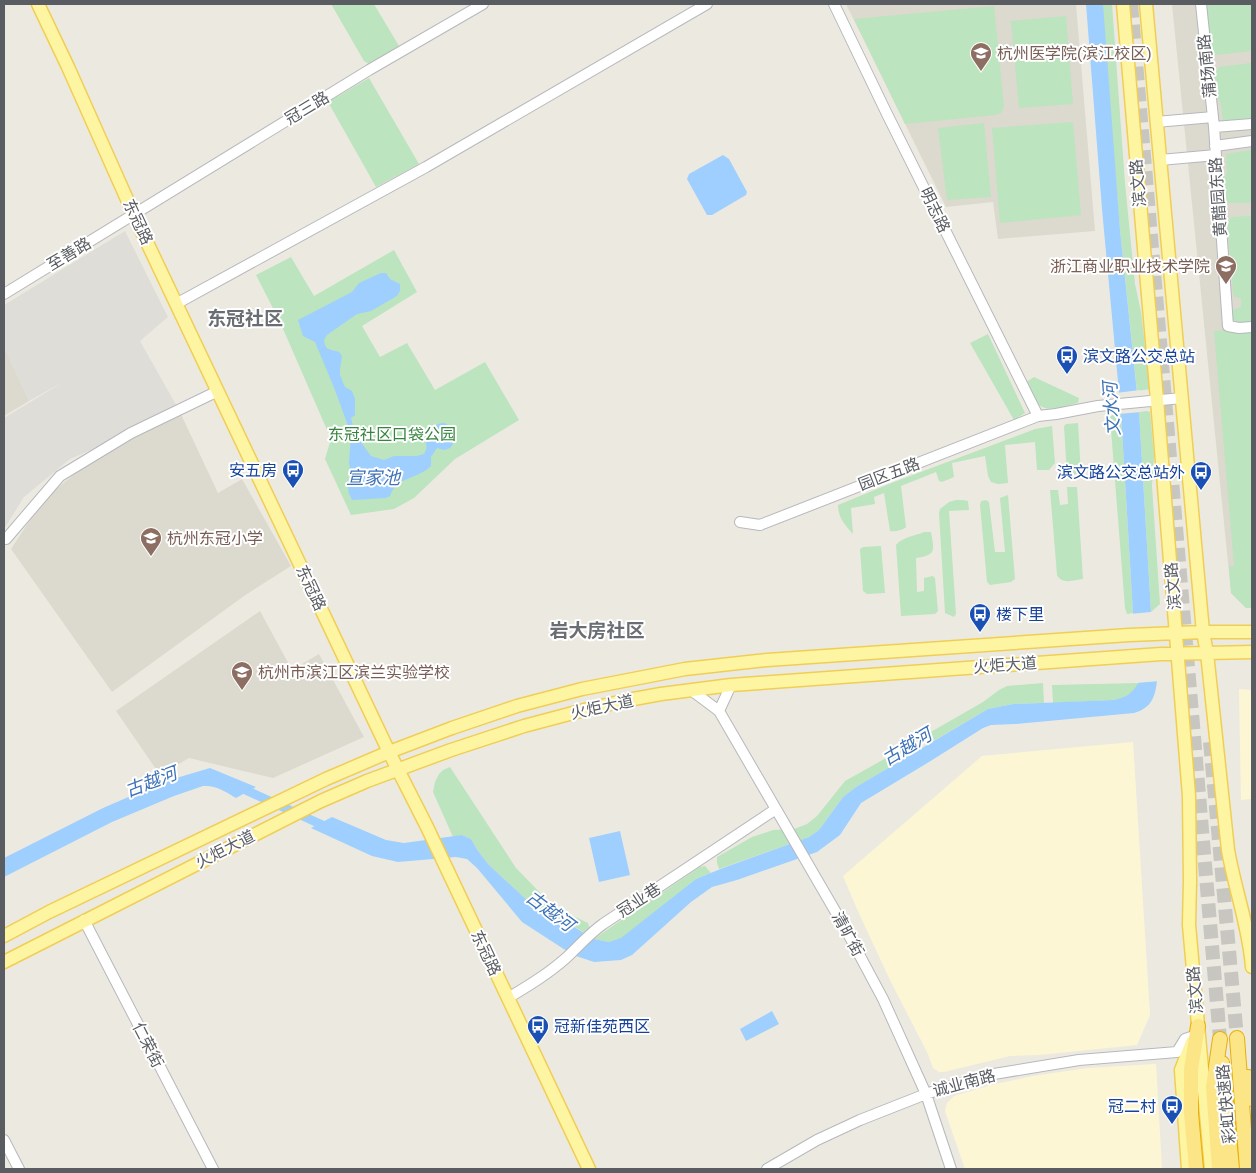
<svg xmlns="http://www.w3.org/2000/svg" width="1256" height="1173" viewBox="0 0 1256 1173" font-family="Arial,'Noto Sans SC',sans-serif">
<rect width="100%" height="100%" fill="#eceae0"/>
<!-- commercial -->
<path fill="#fdf6d4" d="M1239,689L1252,690V808L1251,799L1241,800Z
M1133,742L1150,1015L1137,1045L1039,1055L1010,1056L944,1072H939L933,1068L928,1054L889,978L857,909L843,876L982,756Z
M1156,1064L1162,1169H965L945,1111L947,1103L954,1096L991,1085L1033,1076L1088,1068Z"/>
<!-- industrial -->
<path fill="#dfddd8" d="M125,231L168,317L140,341L179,410L121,437L70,459L24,497L6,526L4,528V418L65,381L29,401L4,347V305Z"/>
<!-- education -->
<path fill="#dcd9ce" d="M846,4H1076L1095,231L998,239L993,202L946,207Z
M1172,4H1252V608H1246L1231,593Z
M4,347L29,401L4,416Z
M179,410L218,493L242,479L291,566L244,596L112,692L11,549L44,499L77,472Z
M260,611L292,670L319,654L364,737L273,778L189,758L160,775L116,711Z"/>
<!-- green -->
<path fill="#bce4be" d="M331,4H374L399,46L369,64L364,61Z
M1101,4H1112L1125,183L1135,284L1141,312L1150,389L1137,391L1120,230Z
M1206,4H1252V51L1215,55L1210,49Z
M994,6L1004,106L1001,113L995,115L905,124L854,19Z
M1066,16L1073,104L1019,108L1011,21Z
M1252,63V121L1226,122L1223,120L1220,100L1216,98C1215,87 1212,77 1219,67Z
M369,78L419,164L376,187L328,102Z
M1073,122L1081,215L1000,223L992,128Z
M984,123L991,197L947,200L938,128Z
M1252,150V203H1225L1223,175L1227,174L1226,154Z
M1252,216V324L1244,325L1239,322L1232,319V310L1241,307V298L1234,297L1233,292L1227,221L1232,217Z
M394,250L417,292L362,326L380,357L407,343L435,390L485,362L519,420L455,459L414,498L394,509L351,515L325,459L331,439L280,322L256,275L291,257L314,296Z
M1252,328V608H1246L1231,593L1229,566H1234L1214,331Z
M988,334L1025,413L1014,420L970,343Z
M1034,377L1079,398L1078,403C1067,405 1047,414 1038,404C1033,400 1029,388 1026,382Z
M1147,411L1150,412L1154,456L1152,486L1160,604L1151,612L1139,412Z
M1114,414H1121L1133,613L1127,614L1125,608L1110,417Z
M1078,423L1081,474L1067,475L1064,426L1066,424Z
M1052,426L1055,463L1049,470H1037L1035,442L1005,445L1008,483L998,484L991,482L988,476L985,456L952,463L954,477L942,482L939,481L936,472L901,486L906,527C903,530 895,532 890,531L884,493L874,497L875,504L851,508L853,534C845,525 838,518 838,505L894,482L1035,429Z
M1067,487H1077L1083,579C1074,580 1062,585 1057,575L1050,490H1058L1060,505L1068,504Z
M1008,495L1015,579L1011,582L990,585L987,582L980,505L981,501L986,500L989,502L995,552H1005L1000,498Z
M956,500H963L968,501L969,510L949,511L956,614L954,617L945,613L939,513L940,509L949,502Z
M924,532H931C934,550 937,555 916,558L917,592L924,591V578L933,576L935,578L938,611L935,614L901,616L896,545C902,537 915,536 924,532Z
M881,546L885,593L867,594L863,591L860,549L863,547Z
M1043,683L1044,703L1013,704L988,709L930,743L928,737L929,733L983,702L999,690L1007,686Z
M1139,683L1134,691L1127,697L1113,700L1053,703L1052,685Z
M918,742L922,748L856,787L843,797L819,830L809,837L719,869L717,863V857L752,837L773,830L794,829L807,824L817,816L845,781L913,743Z
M450,767L516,868L554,907L588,923L590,929L587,934L566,922L544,916L489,865L478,851L471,839L462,835L453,837L433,792L435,782L439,774L443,770Z
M705,866L711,873L696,879L621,939L609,942L594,939L614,925L700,867Z"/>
<!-- water -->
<path fill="#9ecffe" d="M1086,4H1103L1120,230L1139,412L1151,612L1157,681C1155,698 1151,708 1134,713L1016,724L991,725L983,728L929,762L861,803L840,835L817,852L737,880L712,887L691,902L632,955L621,960L594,962L573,955L522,922L477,868L467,859L456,857L398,862L372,856L311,828L332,817L386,840L404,843L462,835L471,839L478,851L489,865L544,916L566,922L594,939L609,942L621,938L696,879L723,868L809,837L819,830L843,797L856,787L988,709L1013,704L1113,700C1127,697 1131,695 1139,682L1133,613L1121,414L1102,209Z
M723,155L729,159L747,192L746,195L712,215H707L687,179L689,174Z
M381,273H386L390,279L400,284V291L397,296L371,311L357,314L327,335L324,340C325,351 330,349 339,352L342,356L340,369V375L345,387L352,391L355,399V415L351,418L355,434L371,456L384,460L394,456H417L424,454C429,445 425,447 426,438C426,431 436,422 444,423C446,423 449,426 451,427L453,444L450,448L444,450L437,448L431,457V466C418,479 396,477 390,496L386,498L352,500L349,494L348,487L352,476L349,463L351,434L335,390L315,342L303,336L298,320L352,292L359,283Z
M210,768L256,787L236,798C226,792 216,785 203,786L174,796L112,822L4,877V858L103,808L163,782Z
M620,831L630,875L599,882L589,838Z
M772,1011L779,1024L746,1041L740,1029Z"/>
<!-- pier -->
<path fill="#eceae0" d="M1140,390L1141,412L1118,414L1116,393Z
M1154,610L1160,681L1136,683L1130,614L1151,612Z"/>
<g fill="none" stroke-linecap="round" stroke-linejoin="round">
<!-- canal -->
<path stroke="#9ecffe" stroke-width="9" d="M239,787L329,828"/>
<!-- highway-tunnel -->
<path stroke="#c7c6c0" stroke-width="14" stroke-dasharray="14 7" stroke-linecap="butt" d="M1131,4L1220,1039
M1210,742L1237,1038"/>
<!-- minor casing -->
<g stroke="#b6b8bd" stroke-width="12">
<path id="minor" d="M834,4L887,114L1038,416
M1201,4L1214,127L1228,326L1239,328L1252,327
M1156,122L1213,117
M1214,127L1252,124
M1215,146L1252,141
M1160,160L1216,155
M4,294L369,70L483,4
M176,304L426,167L707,4
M740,522L760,525L1038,416L1056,414L1098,406L1182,398
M6,539L60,476L131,433L218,391
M691,690L719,711L845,928L883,999L926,1094L951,1169
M719,711L731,685
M84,920L213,1169
M508,998C528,986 548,974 566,958C578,947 589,934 603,924L776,809
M1177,1052L1185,1039L1194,1036
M4,1140L19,1169
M767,1169L817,1140L860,1120L926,1094L947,1087L994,1074L1079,1060L1177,1052"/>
</g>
<!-- major casing -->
<g stroke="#f0ce55" stroke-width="15">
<path id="major" d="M38,4L68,67L134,215L389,752L427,827L589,1169
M1123,4L1157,400L1189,796L1190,881L1189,925L1211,1169
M1146,4C1164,213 1185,422 1203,632L1207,653L1228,850C1235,890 1249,927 1252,967
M4,936L49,912L326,779L389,752L452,728L517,706L582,689L685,669L767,660L1129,635L1203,632H1252
M4,962L321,801L367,781L451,750L524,726L588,709L628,700L661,694L731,685L1161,654L1252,652
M1188,1169L1181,1070L1192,1042"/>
</g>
<!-- highway casing -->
<g stroke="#eaaf02" stroke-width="16">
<path id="highway" d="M1237,1038L1247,1169
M1222,1063L1232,1169
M1248,1077L1252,1099
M1196,1169L1191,1113V1069L1198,1026
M1219,1169L1213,1087L1220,1039"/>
</g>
<!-- minor -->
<use href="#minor" stroke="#fff" stroke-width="10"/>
<!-- major -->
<use href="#major" stroke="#fef5a3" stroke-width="12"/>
<!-- highway -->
<use href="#highway" stroke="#fce587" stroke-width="14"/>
</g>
<!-- icons -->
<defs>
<g id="university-pin" transform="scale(1.125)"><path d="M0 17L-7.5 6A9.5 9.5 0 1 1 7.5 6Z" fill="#8d6e63" stroke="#fff"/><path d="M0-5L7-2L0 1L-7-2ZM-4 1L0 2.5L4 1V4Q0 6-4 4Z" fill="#fff"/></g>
<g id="bus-pin" transform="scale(1.125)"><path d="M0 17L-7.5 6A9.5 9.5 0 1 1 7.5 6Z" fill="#1a4fb4" stroke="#fff"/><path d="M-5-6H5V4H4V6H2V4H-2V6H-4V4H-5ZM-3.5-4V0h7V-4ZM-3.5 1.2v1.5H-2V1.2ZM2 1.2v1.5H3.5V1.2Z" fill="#fff"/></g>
<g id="school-pin" transform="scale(1.125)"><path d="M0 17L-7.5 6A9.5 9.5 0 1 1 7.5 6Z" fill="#8d6e63" stroke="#fff"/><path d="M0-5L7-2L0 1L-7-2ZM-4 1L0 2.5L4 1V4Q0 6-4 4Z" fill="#fff"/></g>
</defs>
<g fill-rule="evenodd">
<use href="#university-pin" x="981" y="53"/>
<use href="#university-pin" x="1226" y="266"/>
<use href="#bus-pin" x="1067" y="356"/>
<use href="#bus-pin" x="293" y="470"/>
<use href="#bus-pin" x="1201" y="472"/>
<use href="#school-pin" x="151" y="538"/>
<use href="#bus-pin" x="980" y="614"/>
<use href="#school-pin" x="242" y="672"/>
<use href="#bus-pin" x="538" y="1026"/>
<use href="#bus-pin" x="1172" y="1106"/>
</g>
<g text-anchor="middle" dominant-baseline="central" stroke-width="4" stroke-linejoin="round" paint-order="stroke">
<!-- education labels -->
<g font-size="16" fill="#785e54" stroke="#fff" text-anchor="start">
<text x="997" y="53">杭州医学院(滨江校区)</text>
<text x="1210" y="266" text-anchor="end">浙江商业职业技术学院</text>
<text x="167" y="538">杭州东冠小学</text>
<text x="258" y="672">杭州市滨江区滨兰实验学校</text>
</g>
<!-- street labels -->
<g font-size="16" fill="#595c61" stroke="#fff">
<text transform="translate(1207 66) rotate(-96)">蒲场南路</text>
<text transform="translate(307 108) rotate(-31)">冠三路</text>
<text transform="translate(1138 183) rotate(-95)">滨文路</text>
<text transform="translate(1218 197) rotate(-94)">黄醋园东路</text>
<text transform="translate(935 210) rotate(64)">明志路</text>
<text transform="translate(138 222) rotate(65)">东冠路</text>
<text transform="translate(69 254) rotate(-31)">至善路</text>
<text transform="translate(889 474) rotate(-21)">园区五路</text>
<text transform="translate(1173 586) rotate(-95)">滨文路</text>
<text transform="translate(311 588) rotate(65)">东冠路</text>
<text transform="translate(1005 665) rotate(-4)">火炬大道</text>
<text transform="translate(602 707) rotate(-12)">火炬大道</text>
<text transform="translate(225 849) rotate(-27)">火炬大道</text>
<text transform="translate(639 900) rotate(-33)">冠业巷</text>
<text transform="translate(848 934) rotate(61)">清旷街</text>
<text transform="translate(486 953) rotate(65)">东冠路</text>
<text transform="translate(1195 990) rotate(-95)">滨文路</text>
<text transform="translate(148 1045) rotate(63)">仁荣街</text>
<text transform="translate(964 1083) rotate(-15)">诚业南路</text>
<text transform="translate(1226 1104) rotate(-95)">彩虹快速路</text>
</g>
<!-- transit labels -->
<g font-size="16" fill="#164399" stroke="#fff" text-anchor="start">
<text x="1083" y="356">滨文路公交总站</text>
<text x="277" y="470" text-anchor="end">安五房</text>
<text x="1185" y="472" text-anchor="end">滨文路公交总站外</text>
<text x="996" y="614">楼下里</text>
<text x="554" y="1026">冠新佳苑西区</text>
<text x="1156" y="1106" text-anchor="end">冠二村</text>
</g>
<!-- park labels -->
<g font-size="16" fill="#35843d" stroke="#fff">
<text x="392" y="434">东冠社区口袋公园</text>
</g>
<!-- water labels -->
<g font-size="18" font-style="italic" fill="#3f73b8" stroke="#fff">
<text transform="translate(1112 409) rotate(-94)">文水河</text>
<text x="373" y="478">宣家池</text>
<text transform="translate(907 747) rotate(-31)">古越河</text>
<text transform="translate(151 782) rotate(-21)">古越河</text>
<text transform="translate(550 911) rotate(37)">古越河</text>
</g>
<!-- quarter labels -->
<g font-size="19" font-weight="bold" fill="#6a6e73" stroke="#fff">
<text x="245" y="318">东冠社区</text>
<text x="597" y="630">岩大房社区</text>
</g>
</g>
<!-- border -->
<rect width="1256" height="1173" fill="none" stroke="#595c61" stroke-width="10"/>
</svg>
